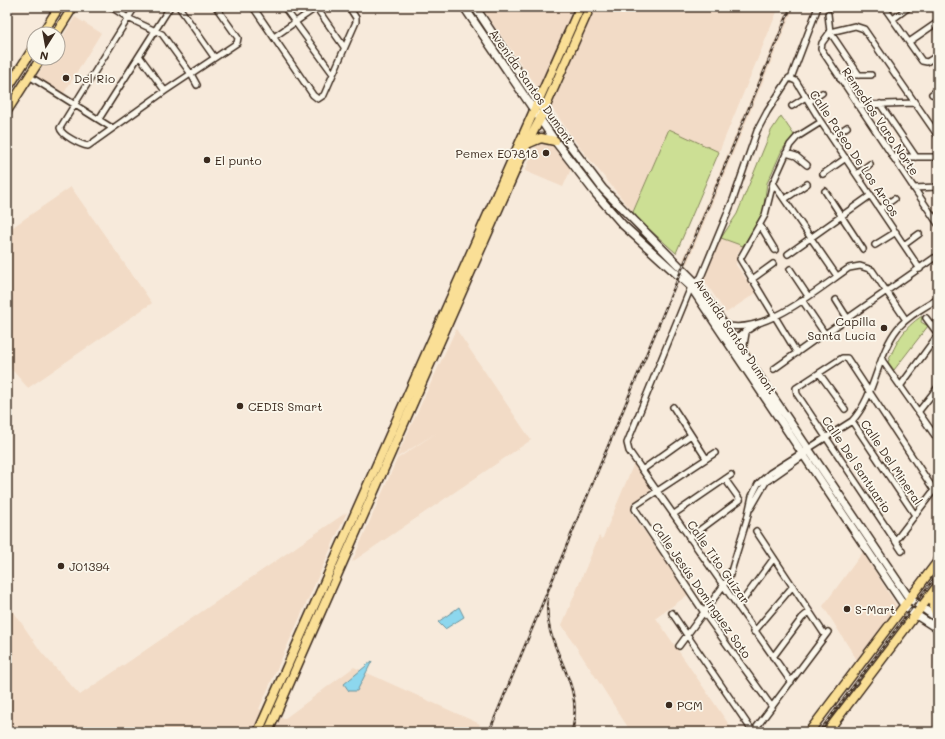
<svg xmlns="http://www.w3.org/2000/svg" width="945" height="739" viewBox="0 0 945 739" font-family="Mali,sans-serif">
<rect width="100%" height="100%" fill="#f7eadb"/>
<filter id="ink" filterUnits="userSpaceOnUse"><feTurbulence type="fractalNoise" baseFrequency=".025" numOctaves="2"/><feDisplacementMap in="SourceGraphic" scale="8" xChannelSelector="R" yChannelSelector="G"/><feConvolveMatrix kernelMatrix="1 2 1 2 8 2 1 2 1" color-interpolation-filters="sRGB"/></filter>
<g filter="url(#ink)">
<!-- built -->
<path fill="#f2dbc6" d="M481,7H779L719,152L669,130L633,212L578,145Z
M789,7H794L687,264L683,260Z
M75,17L101,33L64,93L36,77L49,58H58V44Z
M538,141L552,142L571,169L563,187L525,171Z
M71,187L152,303L28,388L7,364V231Z
M721,238L743,246L737,254L736,265L756,293L726,313L704,280Z
M456,329L531,440L352,562L397,459L436,433L396,458Z
M634,463L652,489L635,502L631,508L632,514L689,594L656,618L734,732H631L562,625L599,536L602,540Z
M347,512L259,709L284,719L354,667L480,724L477,732H7V602L42,653L80,695Z
M863,552L896,605V608L857,660L823,606Z"/>
<!-- green -->
<path fill="#ccdf94" stroke="#848459" d="M781,116L794,135L782,150L774,168L767,183L763,212L743,246L721,238L737,214L771,131Z
M669,129L719,152L676,253L639,220L633,212Z
M922,316L921,322L928,326L894,370L888,362C896,343 903,328 922,316Z"/>
<!-- water -->
<path fill="#8dd7ee" stroke="#6c929b" d="M459,607L464,617L445,629L438,622Z
M372,661L357,691H349L344,684Z"/>
<g fill="none" stroke-linecap="round" stroke-linejoin="round">
<!-- minor casing -->
<g stroke="#3b2a1e" stroke-width="8">
<path id="minor" d="M111,7L128,18L162,34L191,74L197,85
M135,7L60,128C61,135 81,145 88,146L165,91L237,43L238,38L216,7
M179,7L214,57
M253,7L313,95L318,99L324,95L356,22V18L349,7
M284,7L333,74
M316,7L344,47
M884,7L922,61L927,62L938,55
M828,14L830,32L859,75
M893,19L909,7
M274,37L317,7
M909,42L938,22
M140,57L165,91
M29,76L112,128
M791,78L818,7
M840,79L848,75H871
M932,94L938,90
M809,102L822,93
M880,104L916,157
M857,105L915,103
M792,106L806,97
M99,119L170,7
M938,136L864,29L855,26L830,32L822,43L821,49L938,224
M832,137L847,127
M786,153L796,156L807,165
M893,157H938
M823,174L846,158
M857,174L870,164
M773,183L837,276
M913,188L938,187
M825,191L863,249
M785,199L807,184
M880,209L894,199
M760,225L775,250
M875,245L896,232
M904,245L919,234
M788,254L871,195
M790,269L808,296
M751,280L773,264
M802,300L825,334L934,258
M836,300L848,319
M926,318L938,334
M725,325C764,336 818,289 849,268L860,266L872,270L906,320
M732,340L759,323
M797,353L740,259L765,215L773,183L790,145L797,137L821,122
M882,360L938,440
M774,369L816,339
M819,373L845,409
M901,385L938,335
M673,407L706,458
M919,411L938,387
M852,421L915,515
M715,453L636,505L635,509L707,617L772,707
M642,470L691,435
M725,479L740,500
M751,508L766,482L806,454
M674,514L731,475
M756,531L825,635
M689,538L740,500
M896,540L938,485
M902,551L797,394L796,388L842,358H847L934,490
M738,607L774,558
M672,613L753,732
M754,632L793,586
M679,646L729,578L747,519L752,496L758,484L770,473L852,421C876,395 877,354 898,328C909,315 925,307 938,299
M773,657L802,618L809,612
M791,682L629,451L627,443L691,287L701,277L733,200L757,131L767,112L789,78L796,81L821,122L920,269
M753,732L828,632"/>
</g>
<!-- secondary casing -->
<g stroke="#3b2a1e" stroke-width="10">
<path id="secondary" d="M464,7L555,141L596,194L623,225L691,287L904,605L910,611L938,629
M475,7L544,111L603,189L696,283L909,598L938,619
M742,351L745,333"/>
</g>
<!-- primary casing -->
<g stroke="#3b2a1e" stroke-width="11">
<path id="primary" d="M42,34L59,7
M56,34L73,7
M7,89L34,47
M7,111L41,58
M527,144L541,138L555,141
M934,592L933,606L938,618
M258,732L580,7
M268,732L527,144L540,119L590,7
M809,732L938,561
M827,732L938,585"/>
</g>
<!-- minor -->
<use href="#minor" stroke="#fbf7ec" stroke-width="5"/>
<!-- secondary -->
<use href="#secondary" stroke="#fbf7ec" stroke-width="7"/>
<!-- primary -->
<use href="#primary" stroke="#fadf96" stroke-width="8"/>
<!-- rail casing -->
<g stroke="#3b2a1e" stroke-width="2.5">
<path id="rail" d="M548,599C541,649 586,677 572,732
M489,732L791,7
M819,732L938,573"/>
</g>
<!-- rail -->
<use href="#rail" stroke="#fbf7ec" stroke-width="1" stroke-dasharray="3" stroke-linecap="butt"/>
</g>
</g>
<!-- markers -->
<g fill="#3b2a1e" stroke="#fbf7ec" stroke-width="1.5">
<circle cx="66" cy="78" r="4"/>
<circle cx="546" cy="153" r="4"/>
<circle cx="207" cy="160" r="4"/>
<circle cx="884" cy="328" r="4"/>
<circle cx="240" cy="406" r="4"/>
<circle cx="61" cy="566" r="4"/>
<circle cx="847" cy="609" r="4"/>
<circle cx="669" cy="705" r="4"/>
</g>
<g text-anchor="middle" dominant-baseline="central" stroke-width="3.5" stroke-linejoin="round" paint-order="stroke">
<!-- poi labels -->
<g font-size="12" fill="#3b2a1e" stroke="#fbf7ec" text-anchor="start">
<text x="74" y="78">Del Rio</text>
<text x="538" y="153" text-anchor="end">Pemex E07818</text>
<text x="215" y="160">El punto</text>
<text x="876" y="321" text-anchor="end">Capilla<tspan x="876" dy="14">Santa Lucia</tspan></text>
<text x="248" y="406">CEDIS Smart</text>
<text x="69" y="566">J01394</text>
<text x="855" y="609">S-Mart</text>
<text x="677" y="705">PCM</text>
</g>
<!-- street labels -->
<g font-size="12" fill="#3b2a1e" stroke="#fbf7ec">
<text transform="translate(532 86) rotate(55)">Avenida Santos Dumont</text>
<text transform="translate(881 121) rotate(56)">Remedios Varo Norte</text>
<text transform="translate(855 153) rotate(56)">Calle Paseo De Los Arcos</text>
<text transform="translate(736 336) rotate(56)">Avenida Santos Dumont</text>
<text transform="translate(892 462) rotate(56)">Calle Del Mineral</text>
<text transform="translate(857 464) rotate(56)">Calle Del Santuario</text>
<text transform="translate(719 562) rotate(55)">Calle Tito Guízar</text>
<text transform="translate(702 590) rotate(55)">Calle Jesús Domínguez Soto</text>
</g>
</g>
<!-- margin -->
<rect width="945" height="739" fill="none" stroke="#fbf7ec" stroke-width="24"/>
<rect x="12" y="12" width="921" height="715" fill="none" stroke="#3b2a1e" stroke-width="1.5" filter="url(#ink)"/>
<!-- north arrow -->
<g transform="translate(46 46) rotate(191)"><circle r="19" fill="#fbf7ec" stroke="#aea59a"/>
<path d="M0-3L7 15L0 10L-7 15Z" fill="#3b2a1e"/>
<text y="-6" font-size="11" font-weight="bold" text-anchor="middle" fill="#3b2a1e">N</text>
</g>
</svg>
